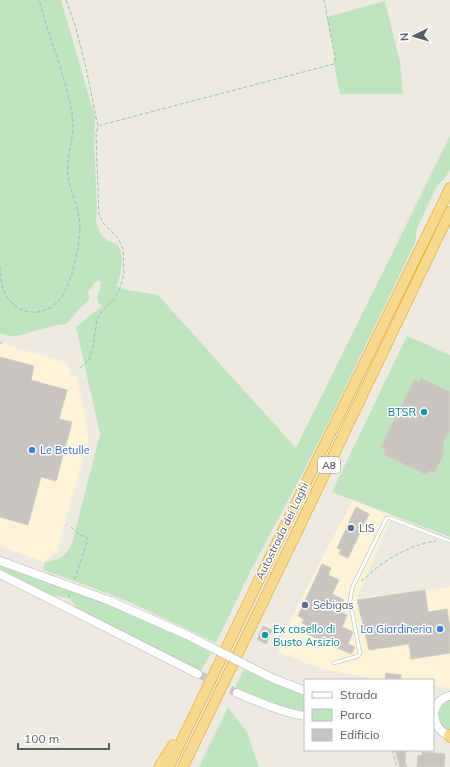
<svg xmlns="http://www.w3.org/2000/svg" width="450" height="767" viewBox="0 0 450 767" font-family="Mulish,sans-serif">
<rect width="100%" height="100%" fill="#edeae2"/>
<!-- commercial -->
<path fill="#fcf3d8" d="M0,343L68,363L71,377L77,376L89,438L57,551L45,562L0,546Z
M353,500L392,516L357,598L450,587V688L433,686V680H378L319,668L278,652L292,617L322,558Z"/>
<!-- green -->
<path fill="#c0e3c0" d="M0,0H61L95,117L94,141L97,208L96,221L100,233L103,237L108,241L117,244C126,257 121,272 117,286L122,289L158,295L296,448L450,136V170L447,175L437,186L417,228L415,243L328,423L300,478L252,568L216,643L134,604L88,586L43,570L45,562C61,559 64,558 72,544L100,434L76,327L102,306C92,298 101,292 101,282L99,281L95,282L92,287L88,291L89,299L87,302L81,307L69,321L66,324C56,325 44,328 34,331C23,335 11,339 0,333Z
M385,1L400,62L403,94H340L334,64L335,57L327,17Z
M407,336L450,355V537L332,492Z
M0,565L114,606L165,629L211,653L201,671L79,611L71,600L68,598L49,595L0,570Z
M244,669L278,685L305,696V712L274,704L273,702L271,701L269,702L257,698L235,687Z
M450,700V731C435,724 435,707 450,700Z
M228,707L247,732L259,767H199Z"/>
<!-- building -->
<path fill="#c8c5c0" stroke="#d1ccc1" d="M0,357L34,366L31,380L67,390L59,419L72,422L56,481L41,477L28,525L0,517Z
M421,378L450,392V431L444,440L443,445V456L434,473L429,470L427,475L383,454L386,449L381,447L414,380L419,382Z
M356,507L369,514L348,558L339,554L341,550L337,548Z
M322,564L331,568L328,575L339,580L332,594L344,600L339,611L347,615L342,627L353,632L348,644L355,647L351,654L303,632L306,625L302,623L304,619L298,616Z
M425,590L428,612L447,609L450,628V653L411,659L409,644L369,650L357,600Z
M263,626L272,630L266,644L257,639Z
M386,673L401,675V680L385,679Z
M395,750H406L405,761L407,767H400Z
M422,752L445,754L444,767H417L418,755L422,756Z"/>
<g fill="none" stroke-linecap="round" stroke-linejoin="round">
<!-- secondary-tunnel -->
<path stroke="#c8c7c2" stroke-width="8" stroke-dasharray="8 4" stroke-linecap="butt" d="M198,674L237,693"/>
<!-- lane casing -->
<g stroke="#b5b8bc" stroke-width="4">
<path id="lane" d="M334,663L358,656L360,654L350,601L352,588L386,519L387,518H390L450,541"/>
</g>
<!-- secondary casing -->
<g stroke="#b4b7bc" stroke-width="9">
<path id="secondary" d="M0,561L110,601L187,635
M0,574L198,674
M272,678L305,691
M237,693C259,702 281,712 305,716
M450,696C428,701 430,729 450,736"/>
</g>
<!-- highway casing -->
<g stroke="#e49b0b" stroke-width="11">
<path id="highway" d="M449,735L450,737
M159,767L173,745
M169,767L282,532L450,188
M183,767L294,538L450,212"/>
</g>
<!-- path -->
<path stroke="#9ac3a4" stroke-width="1" stroke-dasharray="4 2" stroke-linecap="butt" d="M66,0L75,25L85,63L98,127
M0,267C1,275 1,286 5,293C17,317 44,318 60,299C72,285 79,248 80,229C81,214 71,193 68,176C66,160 72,144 73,128C73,124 72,118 72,113C65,74 49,38 39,0
M0,344L1,343L2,341
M80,368L89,360L93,347L97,319L103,310L114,299L120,288L124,273L123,249L118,238L103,223L99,215L96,133L98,127L101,125L334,64L335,57L324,0
M71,527L80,535L86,537L88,539L74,581
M361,581C367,577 372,571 378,567C395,554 415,544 436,541
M68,598L70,593
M392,750L397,767"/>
<!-- lane -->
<use href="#lane" stroke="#fff" stroke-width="3"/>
<!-- secondary -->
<use href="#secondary" stroke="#fff" stroke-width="8"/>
<!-- highway -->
<use href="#highway" stroke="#f7da8f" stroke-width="10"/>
<!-- secondary-bridge casing -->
<g stroke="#b4b7bc" stroke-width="9" stroke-linecap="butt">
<path id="secondary-bridge" d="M187,635L272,678"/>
</g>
<!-- secondary-bridge -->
<use href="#secondary-bridge" stroke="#fff" stroke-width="8"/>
</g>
<!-- markers -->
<g fill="#0f9aa8" stroke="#fff" stroke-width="1.5">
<circle cx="424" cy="412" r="4"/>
<circle cx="265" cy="635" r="4"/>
</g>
<g fill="#3f7fe0" stroke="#fff" stroke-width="1.5">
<circle cx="32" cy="450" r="4"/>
<circle cx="440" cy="629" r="4"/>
</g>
<g fill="#5c6f8a" stroke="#fff" stroke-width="1.5">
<circle cx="351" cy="528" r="4"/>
<circle cx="305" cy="605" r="4"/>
</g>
<g text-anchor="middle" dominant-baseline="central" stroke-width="3" stroke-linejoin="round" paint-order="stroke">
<!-- shield labels -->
<rect fill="#fff" stroke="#8c8e91" stroke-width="1" x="318" y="457" width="22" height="16" rx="3"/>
<g font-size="10" font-weight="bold" fill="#5b5e62">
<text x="329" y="465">A8</text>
</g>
<!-- culture labels -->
<g font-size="11" fill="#0d838f" stroke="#fff" text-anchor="end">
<text x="416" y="412">BTSR</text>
<text x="273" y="629" text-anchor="start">Ex casello di<tspan x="273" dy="13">Busto Arsizio</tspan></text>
</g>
<!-- shop labels -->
<g font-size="11" fill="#366cbe" stroke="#fff" text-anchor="start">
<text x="40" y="450">Le Betulle</text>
<text x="432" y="629" text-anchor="end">La Giardineria</text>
</g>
<!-- service labels -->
<g font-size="11" fill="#4e5e75" stroke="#fff" text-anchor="start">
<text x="359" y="528">LIS</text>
<text x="313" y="605">Sebigas</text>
</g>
<!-- street labels -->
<g font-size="11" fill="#5b5e62" stroke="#fff">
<text transform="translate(282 531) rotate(-64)">Autostrada dei Laghi</text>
</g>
</g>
<!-- legend -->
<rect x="304" y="679" width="130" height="72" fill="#ffffff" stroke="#bdbfc0"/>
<rect x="312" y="692" width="20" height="6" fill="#ffffff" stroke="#bdbfc0"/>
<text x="340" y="699" font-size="12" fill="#5b5e62">Strada</text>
<rect x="312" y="709" width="20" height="12" fill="#c0e3c0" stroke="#bdbfc0"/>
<text x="340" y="719" font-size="12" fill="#5b5e62">Parco</text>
<rect x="312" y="729" width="20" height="12" fill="#c8c5c0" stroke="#bdbfc0"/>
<text x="340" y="739" font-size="12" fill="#5b5e62">Edificio</text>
<!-- north arrow -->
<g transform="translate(414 36) rotate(265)" stroke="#ffffff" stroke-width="3" paint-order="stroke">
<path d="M0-3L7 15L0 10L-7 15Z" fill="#5b5e62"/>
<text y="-6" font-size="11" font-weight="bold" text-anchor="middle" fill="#5b5e62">N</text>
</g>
<!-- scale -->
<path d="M18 743v6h91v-6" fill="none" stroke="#5b5e62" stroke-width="2"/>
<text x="24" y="743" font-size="12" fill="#5b5e62" stroke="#ffffff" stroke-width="3" paint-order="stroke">100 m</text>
</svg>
